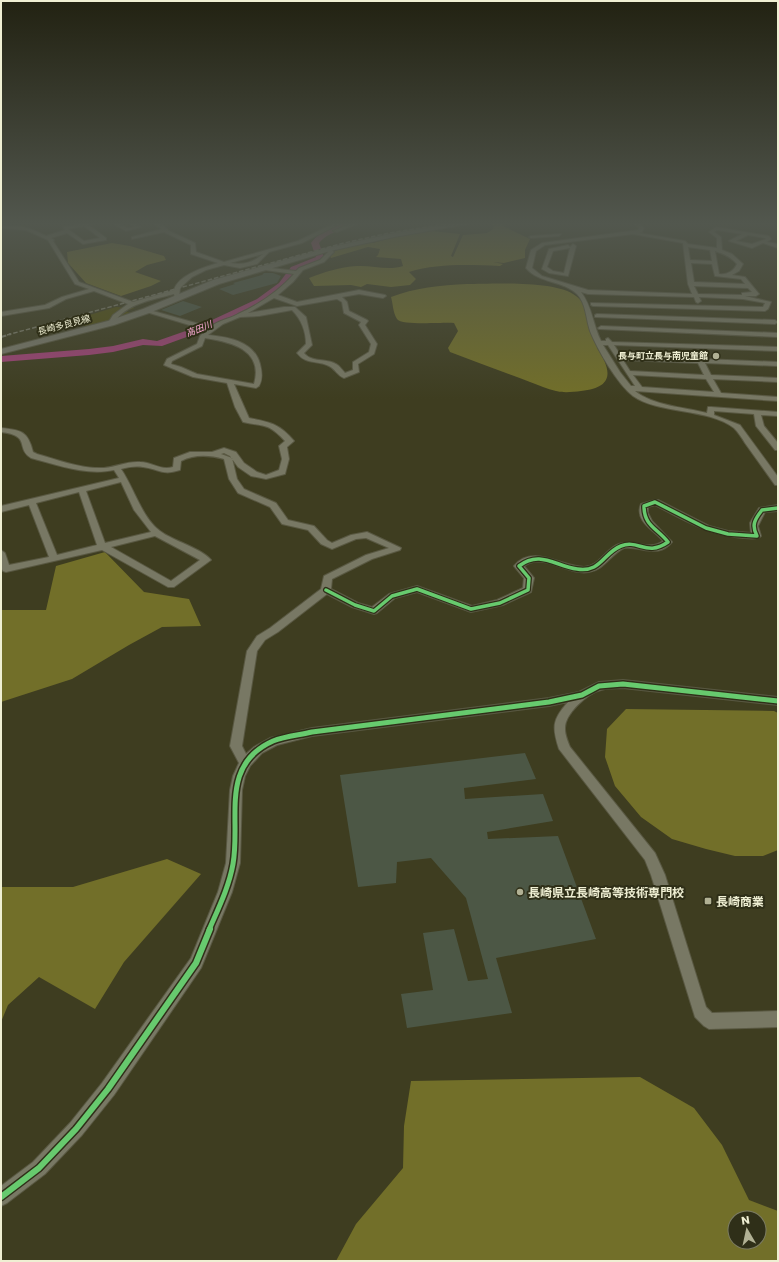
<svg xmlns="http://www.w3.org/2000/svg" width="779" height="1262" viewBox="0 0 779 1262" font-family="Poppins,'Noto Sans JP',sans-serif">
<rect width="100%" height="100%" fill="#3e3d20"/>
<!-- built -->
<path fill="#504e10" d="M116,307L135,308L126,311L130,313L118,318L86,328L84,325L77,326L73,320Z"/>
<!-- green -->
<path fill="#726f29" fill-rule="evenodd" d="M492,222H505L503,226L530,239L525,250V258L504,263L493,262L503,264L500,266C470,265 438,263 409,272L416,279L410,285L391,287L367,284L361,287L351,285L314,286L309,278C325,272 339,267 357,266C372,265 388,271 403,266L401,259L376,257L378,255L380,249L368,247L331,258L330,256L334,251L363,243H373L397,236L432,231L460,234L451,256L453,257L463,235L487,233L493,229L494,226Z
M112,243L130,246L164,256L166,260L147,265L135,272L161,281L151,286L121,296L86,283L68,263L67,252Z
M467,284C493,284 556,280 576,296C583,301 586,309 590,316C597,330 600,332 597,348C613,372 613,388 581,391C573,392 563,393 556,391C547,389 539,385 530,382C503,372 476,362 450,352L448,348L458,331L454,323C443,322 402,326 397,319C393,313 393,304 391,297C414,288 441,285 467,284Z
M105,552L144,592L189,599L201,626L162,627L129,645L72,679L1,702V610H46L56,566Z
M626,709L774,711L778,713V850L763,856H735L706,849L672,839L641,817L615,786L605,757L607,729Z
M167,859L201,874L124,962L95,1009L39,977L8,1005L1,1022V887H73Z
M640,1077L694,1108L722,1145L749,1200L778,1211V1261H336L356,1224L403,1168L404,1126L411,1081ZM735,1218H759V1242H735Z"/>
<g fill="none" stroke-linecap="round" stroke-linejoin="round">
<!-- river -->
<path fill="#9e4275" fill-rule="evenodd" d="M345,222H357C345,231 330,230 319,243L324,257L320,262L297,271L285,287L263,303L203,331L162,346L143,345L113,352L89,355L1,362V356L89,349L113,346L143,339L157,341L197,327L257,299L279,283L291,267L316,257L311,243C320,231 331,226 345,222Z"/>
</g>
<!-- building -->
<path fill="#4c5745" d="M264,273H273L281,276L277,283L233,295L219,289L235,284L233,283L262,275Z
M183,301L202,307L180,316L161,310Z
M525,753L536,779L464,788L465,799L543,794L553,821L487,832L488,839L558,836L596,939L496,958L512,1013L407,1028L401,994L433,990L423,933L454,929L468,981L488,979L466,898L431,858L397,862L396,883L358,887L340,775Z"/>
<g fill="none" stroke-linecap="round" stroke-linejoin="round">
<!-- minor casing -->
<g stroke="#595842" stroke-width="2">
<path id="minor" d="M99,222L89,225L106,238V240L83,244L67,233L51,238L54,240L53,241L79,282L133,302L174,290C178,275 205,267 218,263L191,254V245L164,232L132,239V237L162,229L150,222L162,224L169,231L195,243L196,252L224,262L298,241L337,222H343L302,243L269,252L257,264L240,268L224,265L206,270L192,277L180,288L179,298H175L174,294C152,300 126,303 113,324L108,323L113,315L128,304L94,291L66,299L49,308L1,316V312L45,305L62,297L89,289L75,284L48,240L26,230L1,228V226C18,224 31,228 46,236L65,230L63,227L85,223ZM84,226L100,238L84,241L68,229ZM263,254C252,263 244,265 230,263Z
M110,222H116L127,228L135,227L128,222H134L141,227L126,231Z
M355,222H362L337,232L333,231Z
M633,222H638L644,228L642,232L639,233L685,241L688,244L717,248V238L709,232L716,227L769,236L771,239L767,242L778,244V248L763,243L752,248L729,241L742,234L717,230L714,232L721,237L722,250L732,254L743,264L739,271L732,275L745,277L759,294L756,296H745L771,302L768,309L765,311L593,306L591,305V303L763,307L765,303L743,299L699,297L701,301L698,303L696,302L694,297L588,294L581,292C592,306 593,325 601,341H606V339L608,338L612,342L778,347V351L614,345L621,356L696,359L695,357L698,355L702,359L778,362V366L705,363L711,375L778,378V382L713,379L721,393L778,397V401L635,391C654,406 684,407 707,413L708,407H711L778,412V416L761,415L764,426L778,443V450H775L756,426L754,414L714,411V415L740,425L778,477V485H775C765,471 755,457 745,443C742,438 738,432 734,428C708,408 658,414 633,396C617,383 598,351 590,331C586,319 586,303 577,294C562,280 540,284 526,268L531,250L542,243L638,230L639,228ZM633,234L683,243L688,284L692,294L588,290L542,276L532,268L536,251L545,245ZM748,235L765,238L766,239L752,244L736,241ZM688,247L710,250L712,261L690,260ZM715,251C724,254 731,257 737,264C734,271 727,275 719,274ZM691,263L712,264L715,276L741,279L745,284L694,282ZM694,286L748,288L752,292L742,293V295L698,294ZM603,345H608L635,386H631L620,372ZM623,360L698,363L704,375L630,371ZM633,375L706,379L714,392L642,387Z
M561,234L559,236L531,238L529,237L531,236Z
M573,244L576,246L568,276L549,273L542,269L549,249L568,245L570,247ZM570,248L564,273L553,271L547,267L553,251Z
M329,247L334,252L324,262L303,270L293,282L278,295L297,302L359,290L385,295L386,296L383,298L359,294L342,297L347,302L349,311L367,320L368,321L365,325L377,344L374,354L358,364L359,372L344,378C338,376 335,369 329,366C317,360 306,365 297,353L306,344C306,331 301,319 292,310L259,316L240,317L223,324L208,335C228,337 254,341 260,364C262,372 263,379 259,386L256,388L234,384L249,418C270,422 280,424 294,441L287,447L289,459L285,474L266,479L251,476L238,467L230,456L224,453L221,454L232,458L237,479L244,489L276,503L288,520L314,526L327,540L332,543L351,535L367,532L401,548L400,550L372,559L332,579L331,589L358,603L372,607L389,594L417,586L472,606L497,600L523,588L524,578L514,566C533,543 561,567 584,567C599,567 605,549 619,544C635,538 647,552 663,541C654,530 634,521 641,504L655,500H658L709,526L728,531L751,533L750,523L759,508L778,505V511L765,512L758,526L761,536C757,540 750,538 744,538C709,535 685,521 655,505L648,507V513L652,521L672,542C658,559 642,546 624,548C611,554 604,570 589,572C567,576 544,552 524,566L534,578L531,592L503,605L471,612L417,592L395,598L377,613L374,614L352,607L327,594L278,632L265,640L257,651L242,746L246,754L254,747L270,738L312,728L549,698L579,692L599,682L623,680L778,697V705L623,688C616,688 608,688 601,690C588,693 564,714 565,729C565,735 568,742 570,747L655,853L665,875L706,1007L712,1013L778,1011V1027L709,1029L704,1026L695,1017L651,875L645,860L559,749C552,727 552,720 568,702L549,706L312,736L277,745L262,753L250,766L245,776L242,790L240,863L232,892L201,968L114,1095L82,1135L45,1174L7,1203L1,1206V1186L33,1162L70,1123L102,1083L191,958L218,892L226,863L230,790L233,776L239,763L230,746L247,651L257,636L270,628L321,589L324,576L366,555L389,548L366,538L356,539L332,549L321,544L308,530L282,524L270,507L238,493L229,479L224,459C209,455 195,454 181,461L180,470C162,476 159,469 143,467C136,466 128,467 121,469C134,488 142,518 160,531C173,541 201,548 211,560L174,587H168L102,550L6,572L3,571L1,568V550L5,553L9,565L49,557L29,505L1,512V506L119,478L114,470C86,476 58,465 31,458C15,448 32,436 1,432V428C21,430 28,431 33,452L37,454C58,460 81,469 104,468C116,467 127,461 140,462C152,462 161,471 173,467L174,458L190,452H212L224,448L236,452L244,463L257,472L266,475L279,470L282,459L279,446L285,441C268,423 266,427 243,422L235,407L227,383L193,377L164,365L167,359L197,344L200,336L206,330L143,311L146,309L210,327C219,320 229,319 238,314C258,305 279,291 294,274L265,270L263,269V267L296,271L299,268L320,260L328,252L326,249ZM274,298L297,306L337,299L342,302L344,313L361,322L359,325L371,344L369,352L353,362V370L345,373C342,370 340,366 336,364C326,358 312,363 304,353L312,345L306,317L295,307H284L248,313ZM205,338C230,342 264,349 254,384L197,374L181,367L171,364L172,361L202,346ZM121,482L134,510L151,532L105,543L86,491ZM79,492L97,545L57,555L36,503ZM155,536L200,560L171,581L111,547Z
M597,314L775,320L778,322L775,324L595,317V315Z
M601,326L778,333V337L599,329L598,328Z"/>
</g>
<!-- major casing -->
<g stroke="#595842" stroke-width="2">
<path id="major" d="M464,222H479L394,237L330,251L219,284L149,313L114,325L1,354V349L108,321L143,309L213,280L327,248L394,233Z"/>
</g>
<!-- minor -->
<use href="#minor" fill="#787864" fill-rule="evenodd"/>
<!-- major -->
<use href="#major" fill="#777768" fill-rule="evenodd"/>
<!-- rail-far1 -->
<path stroke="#7a7a67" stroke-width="1.5" stroke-dasharray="4.5 2" stroke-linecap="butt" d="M7,335L344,243L389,233L458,222"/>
<!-- rail -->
<path stroke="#7a7a67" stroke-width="2" stroke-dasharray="5.5 3" stroke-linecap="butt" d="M1,337L11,334"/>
<!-- cycleway-far2 casing -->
<g stroke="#2f2f18" stroke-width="6">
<path id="cycleway-far2" d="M326,590L355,605L374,611L392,596L417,589L471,609L500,603L528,590L529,578L519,566C540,550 555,566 577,569C601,573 603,553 621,546C638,539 647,557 668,542C657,528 644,526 644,506L655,502L706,528L728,534L757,536C751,525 755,519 762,510L778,508"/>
</g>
<!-- cycleway-far1 casing -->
<g stroke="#2f2f18" stroke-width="8">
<path id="cycleway-far1" d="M209,930C218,909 229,887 233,864C241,819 219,765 273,741C285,736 300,735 312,732L549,702L582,695L599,686L623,684L778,701"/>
</g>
<!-- cycleway casing -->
<g stroke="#2f2f18" stroke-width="9">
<path id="cycleway" d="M1,1197L39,1168L76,1129L108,1089L196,963L210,929"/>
</g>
<!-- cycleway-far2 -->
<use href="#cycleway-far2" stroke="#67ca6e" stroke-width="3.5"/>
<!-- cycleway-far1 -->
<use href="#cycleway-far1" stroke="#67ca6e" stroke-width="5"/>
<!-- cycleway -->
<use href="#cycleway" stroke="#67ca6e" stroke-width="6"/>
</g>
<!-- sky -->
<linearGradient id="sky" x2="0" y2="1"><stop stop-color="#222212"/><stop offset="0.56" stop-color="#52574e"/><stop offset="1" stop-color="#52574e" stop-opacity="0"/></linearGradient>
<rect width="779" height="399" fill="url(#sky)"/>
<!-- markers -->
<g fill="#b1b194" stroke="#2f2f18" stroke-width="1.5">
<circle cx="716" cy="356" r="4"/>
<circle cx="520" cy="892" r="4"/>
<rect x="704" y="897" width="8" height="8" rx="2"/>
</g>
<g text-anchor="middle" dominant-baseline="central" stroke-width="4" stroke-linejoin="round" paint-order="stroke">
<!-- far-street labels -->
<g font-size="9" fill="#efefd3" stroke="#2f2f18">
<text transform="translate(64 325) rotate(-15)">長崎多良見線</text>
</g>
<!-- far-water labels -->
<g font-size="9" font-style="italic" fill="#feadd7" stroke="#2f2f18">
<text transform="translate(199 329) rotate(-22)">高田川</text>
</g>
<!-- far-poi labels -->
<g font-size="9" font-weight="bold" fill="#efefd3" stroke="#2f2f18" text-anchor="end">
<text x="708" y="356">長与町立長与南児童館</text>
</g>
<!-- near-poi labels -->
<g font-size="12" font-weight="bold" fill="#efefd3" stroke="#2f2f18" text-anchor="start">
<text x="528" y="892">長崎県立長崎高等技術専門校</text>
<text x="716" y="901">長崎商業</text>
</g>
</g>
<!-- border -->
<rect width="779" height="1262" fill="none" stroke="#efefd3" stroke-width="4"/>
<!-- north arrow -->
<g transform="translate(747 1230) rotate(351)"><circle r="19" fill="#2f2f18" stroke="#7c7c63"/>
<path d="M0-3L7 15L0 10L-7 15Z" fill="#b1b194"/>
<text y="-6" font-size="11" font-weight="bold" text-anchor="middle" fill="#efefd3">N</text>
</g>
</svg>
